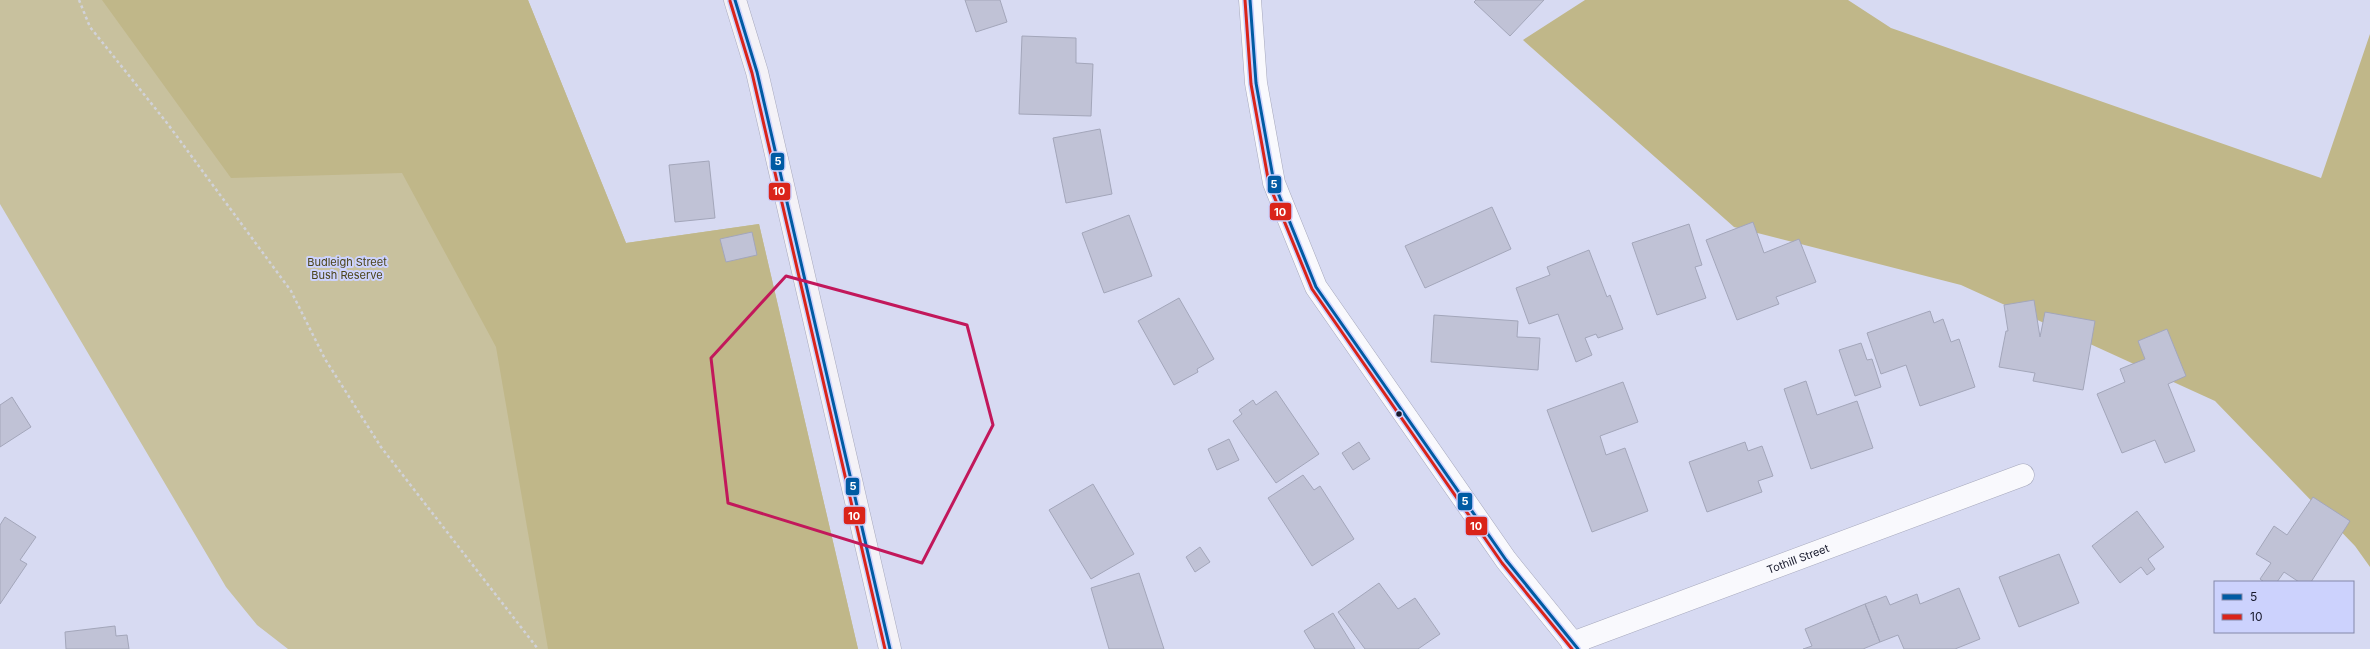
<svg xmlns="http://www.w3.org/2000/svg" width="2370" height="649" viewBox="0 0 2370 649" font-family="Inter,sans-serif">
<rect width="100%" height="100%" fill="#d7daf2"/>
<!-- green -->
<path fill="#c8c19e" d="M0,0H528L626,243L759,224L858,649H288L257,625L226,587L0,204Z"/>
<!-- forest -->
<path fill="#c0b789" d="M102,0H528L626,243L759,224L858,649H548L496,347L402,173L231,178Z
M1585,0H1848L1891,28L2321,178L2370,34V567L2355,546L2215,401L1961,285L1734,227L1523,40Z"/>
<!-- building -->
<path fill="#c0c2d6" stroke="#a3a6ba" d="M965,0H1000L1007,22L976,32Z
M1476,0H1544L1510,36L1474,2Z
M1022,36L1076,38V63L1093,64L1091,116L1019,114Z
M1100,129L1112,194L1066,203L1053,138Z
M709,161L715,218L675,222L669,165Z
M1492,207L1511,249L1425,288L1405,246Z
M1129,215L1152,276L1104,293L1082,233Z
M1753,222L1764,253L1799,239L1816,282L1776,297L1779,304L1737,320L1706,240Z
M1689,224L1702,265L1695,267L1706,298L1657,315L1632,243Z
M752,232L757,255L726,262L720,239Z
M1589,250L1607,297L1610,295L1623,329L1598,338L1596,334L1585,338L1592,355L1576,362L1558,314L1529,324L1516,288L1550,275L1547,267Z
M1179,298L1214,359L1197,369L1198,372L1174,385L1138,321Z
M2034,300L2040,337L2045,312L2095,321L2083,390L2033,381L2035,373L1999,367L2006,331H2008L2004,305Z
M1930,311L1934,323L1943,319L1951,342L1959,339L1975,387L1920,406L1906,365L1881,374L1867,333Z
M1434,315L1518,321L1517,337L1540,338L1538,370L1431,362Z
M2167,329L2186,376L2168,384L2195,451L2165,463L2155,440L2122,453L2097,394L2125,382L2120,369L2145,359L2138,341Z
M1861,343L1867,360L1872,359L1881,387L1855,396L1839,350Z
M1806,381L1817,415L1857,401L1873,448L1811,469L1784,389Z
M1623,382L1638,422L1600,436L1606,455L1625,448L1648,511L1592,532L1547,410Z
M1276,391L1319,454L1276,483L1233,421L1242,414L1239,410L1253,400L1256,405Z
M12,397L31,427L0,447V405Z
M1229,439L1239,460L1217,470L1208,449Z
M1359,442L1370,459L1353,470L1342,453Z
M1745,442L1748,451L1762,446L1773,476L1758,481L1762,492L1707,512L1689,462Z
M1303,475L1314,490L1320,486L1354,539L1312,566L1268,498Z
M1093,484L1134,554L1091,579L1049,510Z
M2313,497L2350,521L2311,582H2299L2284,572L2277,582H2264L2260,579L2271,563L2256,554L2274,526L2287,535Z
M2137,511L2164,547L2148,559L2155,569L2147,575L2141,567L2120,583L2092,546Z
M5,517L36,537L20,560L27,564L0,604V525Z
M1200,547L1210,562L1195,572L1186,557Z
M2059,554L2079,603L2019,627L1999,577Z
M1139,573L1164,649H1109L1091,588Z
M1379,583L1398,609L1415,598L1440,634L1418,649H1365L1338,612Z
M1959,588L1980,639L1955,649H1904L1898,635L1880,642L1865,604L1886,596L1890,605L1917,594L1920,604Z
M1865,604L1880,642L1863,649H1803L1812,646L1805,629Z
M1333,613L1355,649H1315L1304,631Z
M115,626L116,636L127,635L129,649H66L65,632Z"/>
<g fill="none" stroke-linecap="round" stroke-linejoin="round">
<!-- minor casing -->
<g stroke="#a6a8bc" stroke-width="23">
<g id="minor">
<path d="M1250,0L1256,83L1274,183L1316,287L1506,560L1578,649"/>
<path id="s1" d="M1572,643L2023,475"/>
</g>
</g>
<!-- secondary casing -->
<g stroke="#a6a8bc" stroke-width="23">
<path id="secondary" d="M735,0L757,72L890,649"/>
</g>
<!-- path -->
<path stroke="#d1d2d9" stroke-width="2.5" stroke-dasharray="3 3" stroke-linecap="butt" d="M79,0L90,27L167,123L291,291L325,359L381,447L538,649"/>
<!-- minor -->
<use href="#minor" stroke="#f9f9fd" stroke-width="22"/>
<!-- secondary -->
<use href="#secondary" stroke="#f4f2f7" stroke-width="22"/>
<!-- bus-1 casing -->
<g stroke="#ccd2fd" stroke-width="6">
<path id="bus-1" d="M735,0L757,72L890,649
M1250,0L1256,83L1274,183L1316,287L1506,560L1578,649"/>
</g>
<!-- bus-2 casing -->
<g stroke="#ccd2fd" stroke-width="6">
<path id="bus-2" d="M1245,0L1251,84L1269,184L1312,289L1502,563L1572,649
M730,1L752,73L885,649"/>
</g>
<!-- bus-1 -->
<use href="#bus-1" stroke="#005ba3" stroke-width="3"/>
<!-- bus-2 -->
<use href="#bus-2" stroke="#da241a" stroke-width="3"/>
</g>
<!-- marked area -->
<path fill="none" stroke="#c2185b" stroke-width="3" stroke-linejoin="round" d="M786,276L967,325L993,425L922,563L728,503L711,358Z"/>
<!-- markers -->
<circle fill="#17192c" stroke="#ccd2fd" stroke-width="1.5" cx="1399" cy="414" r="3.5"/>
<g text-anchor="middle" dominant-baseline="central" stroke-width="4" stroke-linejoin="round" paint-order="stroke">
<!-- park labels -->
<g font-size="11" fill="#4b4319" stroke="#ccd2fd">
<text x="347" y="262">Budleigh Street<tspan x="347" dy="13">Bush Reserve</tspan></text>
</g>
<!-- street labels -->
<g font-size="11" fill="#17192c" stroke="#ccd2fd">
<text stroke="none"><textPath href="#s1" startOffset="241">Tothill Street</textPath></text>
</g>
</g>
<g stroke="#ccd2fd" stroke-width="1.5">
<rect x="770" y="152" width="15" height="19" rx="4" fill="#005ba3"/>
<rect x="1267" y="175" width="15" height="19" rx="4" fill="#005ba3"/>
<rect x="768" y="182" width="23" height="19" rx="4" fill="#da241a"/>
<rect x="1269" y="202" width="23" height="19" rx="4" fill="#da241a"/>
<rect x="845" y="477" width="15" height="19" rx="4" fill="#005ba3"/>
<rect x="1457" y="492" width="16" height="19" rx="4" fill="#005ba3"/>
<rect x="843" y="506" width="23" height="19" rx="4" fill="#da241a"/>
<rect x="1465" y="516" width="23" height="20" rx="4" fill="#da241a"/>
</g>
<g font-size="11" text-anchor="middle" font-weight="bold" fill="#fff">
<text x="778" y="165">5</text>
<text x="1274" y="188">5</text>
<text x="779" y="195">10</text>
<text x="1280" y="216">10</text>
<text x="853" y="490">5</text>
<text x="1465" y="505">5</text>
<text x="854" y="520">10</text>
<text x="1476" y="530">10</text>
</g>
<!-- legend -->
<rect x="2214" y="581" width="140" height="52" fill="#ccd2fd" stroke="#8488a9"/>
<rect x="2222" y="594" width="20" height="6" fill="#005ba3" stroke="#8488a9"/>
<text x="2250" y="601" font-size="12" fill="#17192c">5</text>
<rect x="2222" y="614" width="20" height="6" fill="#da241a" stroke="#8488a9"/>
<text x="2250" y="621" font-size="12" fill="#17192c">10</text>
</svg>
